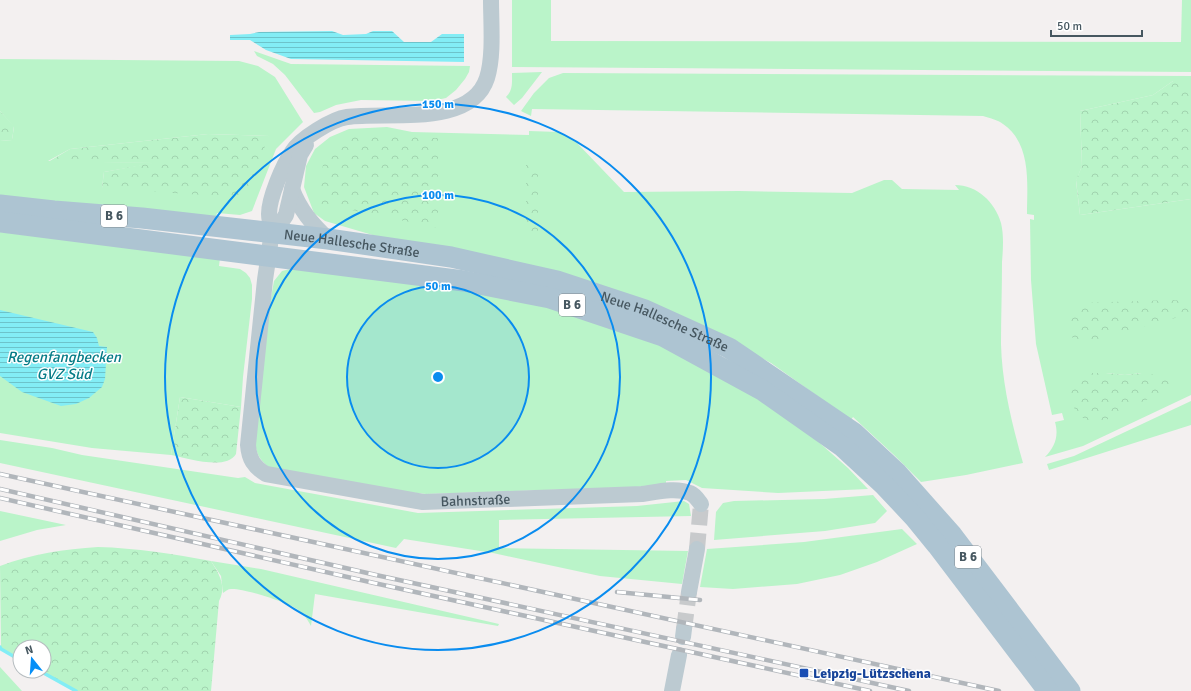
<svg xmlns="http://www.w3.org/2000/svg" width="1191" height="691" viewBox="0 0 1191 691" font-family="Signika,sans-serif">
<defs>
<pattern id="forest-crowns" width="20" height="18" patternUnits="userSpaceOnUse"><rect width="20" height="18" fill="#baf4c9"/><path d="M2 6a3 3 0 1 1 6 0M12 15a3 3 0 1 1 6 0" fill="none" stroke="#a1d3af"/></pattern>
<pattern id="water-rules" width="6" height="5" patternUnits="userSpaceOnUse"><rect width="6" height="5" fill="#83edf5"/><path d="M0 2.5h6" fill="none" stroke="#6dc3ca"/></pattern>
</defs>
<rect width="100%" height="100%" fill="#f3f0f0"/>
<!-- grass -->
<path fill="#baf4c9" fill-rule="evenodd" d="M512,0H551V41L1181,42L1182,0H1191V72L512,67Z
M254,51L291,64L470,66L469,72L465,79L456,90L446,98L432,101L361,100L336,105L320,112L314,113L285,75L273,64L257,56Z
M0,59L239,61L258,66L275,77L303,122L276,149L252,211L240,215L217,213L215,220L0,196V141L12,140L14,127L0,111ZM208,134L269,136L102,188L104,172L156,163L48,161L70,149Z
M542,72L522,98L514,105L506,97C513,90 512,83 512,73Z
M563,73L1191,76V81H1173L1153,95L1080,111L1082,166L1076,181L1080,215L1191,199V395L1083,446L1045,457C1055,447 1059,436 1055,422L1064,420L1062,413L1052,415L1036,344L1031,280L1030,219L1034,220V215L1027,214C1027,184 1032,144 1003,124C998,120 989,118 983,116L532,109L531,116L521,111L534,93L549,78ZM1106,373L1125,375L1142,373L1078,415Z
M387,127L412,132L529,135V131L559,132L577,143L624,192L739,191L852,193L884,180H892L902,189L959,190L955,185C977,185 995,202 1001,223C1004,235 1003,250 1002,262C1002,289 1001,317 1001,344C1002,384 1012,424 1023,463L966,475L921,482L894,455L853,417L851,420L771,363L693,321L376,236L325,221L314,213L304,187L306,166L315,149L330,137L349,129ZM526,165L538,236H526Z
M0,232L220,258L219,266L240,269L246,273L250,278L252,285V299L243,377L241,407L180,397L171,455L92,448L0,433Z
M294,268L526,298L638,332L788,415L848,468L868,489L778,493L702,488L686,480L666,481V486L426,494L398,491L271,469C260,460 257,456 255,443L270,303L274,281L282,271Z
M1191,401V425L1049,470L1047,464L1074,456Z
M0,440L52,448L82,455L238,478L245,477L255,483L418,513L637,506L684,501L689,504L691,516L499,520V548L688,551L682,584L600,576L493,553L404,539L396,548L0,463Z
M873,495L887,511L875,523L825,531L714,540L716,512L723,503L734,501L824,499Z
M0,511L66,525L37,530L0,541Z
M902,529L917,544L877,562L840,575L797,584L733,589L700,587L707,549L804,542Z
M211,561L261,569L499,624L498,626L315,594L311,626C308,620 303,613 297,609C287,602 243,588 231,589C228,589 226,591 223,593L221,576Z
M0,667L22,691H0Z"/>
<!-- forest -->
<path fill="url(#forest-crowns)" d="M1173,81H1191V199L1080,215L1076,180L1082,166L1080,111L1153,95Z
M0,111L14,126L12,140L0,141Z
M352,133L438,138V228L318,203L324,156Z
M208,134L269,136L245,198L102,188L104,172L152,163L48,162L70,149Z
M526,165H538V236H526Z
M1172,300L1185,301L1189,305V312L1186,315L1087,342C1081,342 1076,342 1072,337C1068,331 1067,310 1073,306C1075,304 1077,304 1079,303Z
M1082,373H1106L1125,375L1142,373L1172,377L1170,388L1100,423L1094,424L1078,415L1072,404L1067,391L1070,381Z
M180,397L241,407L236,454C226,471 187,458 171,455Z
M98,547C136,548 174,554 211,561C219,574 227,586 219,601L211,691H76L40,671H44V647H20V660L1,649L0,566C32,554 64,549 98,547Z"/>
<!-- water -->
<path fill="url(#water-rules)" d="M332,31L343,35L366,34L373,31H392L404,42H431L442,34H464V62L291,59L266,50L250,40H230V35L250,34L259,32Z
M0,310L93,332L97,338L99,346L107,347L105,379L102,387L89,398L76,404L61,406L22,392L0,376Z"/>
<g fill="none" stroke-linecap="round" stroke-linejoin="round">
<!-- stream -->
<path stroke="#83edf5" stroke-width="3.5" d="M103,355L114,356
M0,647L1,649L20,660
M40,671L76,691"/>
<!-- minor-tunnel -->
<path stroke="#c8cacc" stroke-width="16" stroke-dasharray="16 8" stroke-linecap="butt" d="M697,549L701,504
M684,629L689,592"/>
<!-- minor -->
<g stroke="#bccad1" stroke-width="16">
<path id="s1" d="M491,0C491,23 494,56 487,78C471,128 387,111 347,117C332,119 300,139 292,152C283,165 269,198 269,214C269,221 272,228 271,235C270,250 267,265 265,280C259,335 254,390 248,445C249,459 254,467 266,474L423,502L642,494C656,492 676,487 690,493C695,495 698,500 701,504"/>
<path d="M292,189C300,210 312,224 328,239"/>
<path d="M272,233L280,224L286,215L300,155L306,145"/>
<path d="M689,592L697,549"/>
<path d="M683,637L684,629"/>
<path d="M672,691L679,655"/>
</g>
<!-- major -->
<g stroke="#adc4d2" stroke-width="21">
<path id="s2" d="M0,205L54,211L142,218L328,239L451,257L557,281L645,310L729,348L854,433L897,473L952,535L1070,691"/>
<path d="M0,222L464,281L550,298L663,336L762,390L843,447L884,485L915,518L937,545L1048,691"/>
</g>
<!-- rail casing -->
<g stroke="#b1b6bb" stroke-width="4.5">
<path id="rail" d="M0,474L999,691
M0,489L376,575L909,691
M0,498L374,583L870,691
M617,592L700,600"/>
</g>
<!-- rail -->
<use href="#rail" stroke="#fff" stroke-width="3" stroke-dasharray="9" stroke-linecap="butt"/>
</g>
<!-- distance rings -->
<circle cx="438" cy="377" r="91" fill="#098cef" fill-opacity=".12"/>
<g fill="none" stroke="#098cef" stroke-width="2">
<circle cx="438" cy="377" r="91"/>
<circle cx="438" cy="377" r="182"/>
<circle cx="438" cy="377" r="273"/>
</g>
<!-- markers -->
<rect fill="#1a4fb4" stroke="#fff" stroke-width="1.5" x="799" y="668" width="10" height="10" rx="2"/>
<g text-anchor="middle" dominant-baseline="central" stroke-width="3" stroke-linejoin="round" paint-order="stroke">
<!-- shield labels -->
<g fill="#fff" stroke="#7e8990" stroke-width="1">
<rect x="101" y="205" width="26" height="22" rx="3"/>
<rect x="559" y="294" width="26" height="22" rx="3"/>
<rect x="955" y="546" width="26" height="22" rx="3"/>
</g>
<g font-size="13" font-weight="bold" fill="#465760">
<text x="114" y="216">B 6</text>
<text x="572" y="305">B 6</text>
<text x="968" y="557">B 6</text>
</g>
<!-- street labels -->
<g font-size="14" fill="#465760" stroke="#fff">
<text stroke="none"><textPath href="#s2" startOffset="354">Neue Hallesche Straße</textPath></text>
<text stroke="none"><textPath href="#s2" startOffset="678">Neue Hallesche Straße</textPath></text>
<text stroke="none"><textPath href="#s1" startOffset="846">Bahnstraße</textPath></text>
</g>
<!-- transit labels -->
<g font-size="14" font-weight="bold" fill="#164399" stroke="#fff" text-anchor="start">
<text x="813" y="673">Leipzig-Lützschena</text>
</g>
<!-- water labels -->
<g font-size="15" font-style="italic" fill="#057c87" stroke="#fff">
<text x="64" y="357">Regenfangbecken<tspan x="64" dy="17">GVZ Süd</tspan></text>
</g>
</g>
<circle cx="438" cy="377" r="6" fill="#098cef" stroke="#fff" stroke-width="2"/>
<g font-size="12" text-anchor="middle" font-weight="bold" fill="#098cef" stroke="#fff" stroke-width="3" stroke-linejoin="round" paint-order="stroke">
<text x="438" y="108">150 m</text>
<text x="438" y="199">100 m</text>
<text x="438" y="290">50 m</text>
</g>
<!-- north arrow -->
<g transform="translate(32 659) rotate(343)"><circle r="19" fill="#ffffff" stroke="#b5bcbf"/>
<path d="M0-3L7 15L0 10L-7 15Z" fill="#068ff7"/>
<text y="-6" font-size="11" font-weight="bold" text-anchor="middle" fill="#465760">N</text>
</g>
<!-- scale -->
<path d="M1051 30v6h91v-6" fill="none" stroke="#465760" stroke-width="2"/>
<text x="1057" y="30" font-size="12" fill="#465760" stroke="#ffffff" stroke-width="3" paint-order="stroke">50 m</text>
</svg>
